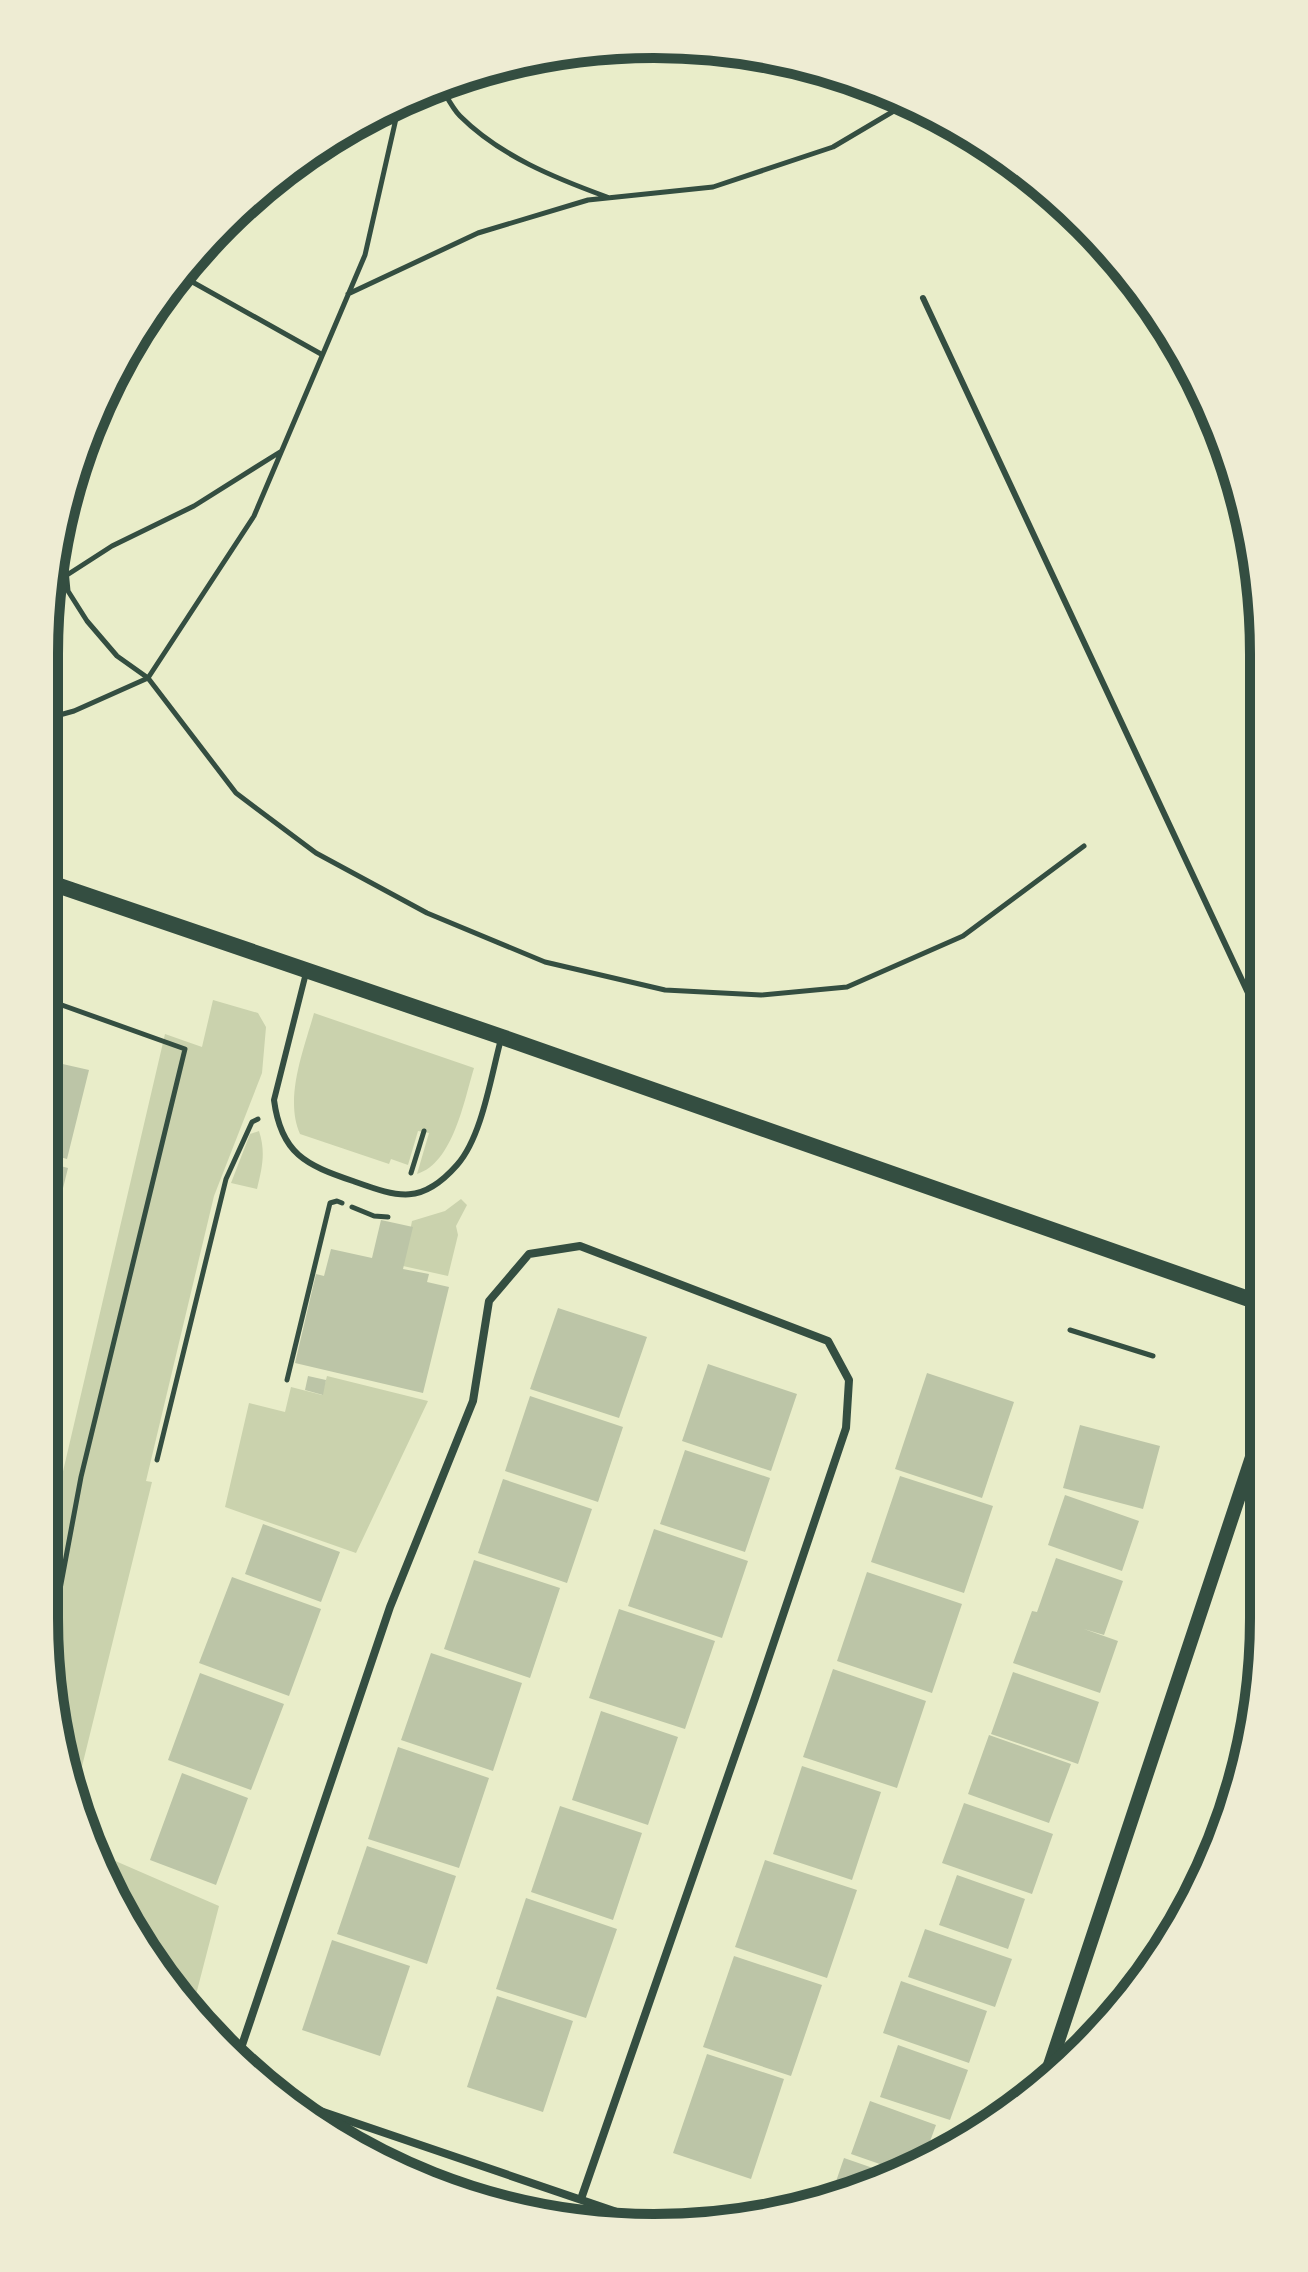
<svg xmlns="http://www.w3.org/2000/svg" width="1308" height="2272" viewBox="0 0 1308 2272" font-family="Roboto,sans-serif">
<rect width="100%" height="100%" fill="#e9edc9"/>
<!-- green -->
<path fill="#cad2ad" d="M213,1000L258,1013L266,1027L262,1073L214,1196L146,1481L152,1482L74,1799L44,1618V1553L165,1034L202,1047Z
M314,1013L474,1068C464,1101 453,1163 417,1174L429,1133L418,1131L408,1165L391,1159L389,1164L300,1134C284,1098 304,1049 314,1013Z
M259,1131C266,1152 262,1168 257,1189L231,1183L250,1134Z
M461,1199L467,1205L456,1226L458,1235L448,1276L403,1266L412,1221L445,1211Z
M327,1376L428,1401L356,1553L225,1507L249,1403L285,1412L291,1387L322,1395Z
M97,1853L219,1906L192,2010L170,1989Z"/>
<!-- building -->
<path fill="#bcc5a7" d="M45,1060L89,1070L67,1159L45,1153Z
M45,1162L68,1168L47,1253H44Z
M381,1220L413,1227L403,1269L429,1274L427,1282L449,1287L423,1393L295,1363L316,1274L324,1276L331,1249L372,1258Z
M558,1308L647,1337L619,1418L530,1389Z
M708,1364L797,1394L771,1471L682,1441Z
M927,1373L1014,1402L982,1498L895,1469Z
M308,1376L326,1380L323,1395L305,1390Z
M530,1396L623,1427L598,1502L505,1471Z
M1080,1425L1160,1446L1143,1509L1063,1488Z
M685,1450L770,1478L745,1552L660,1524Z
M900,1476L993,1506L964,1593L871,1562Z
M503,1479L592,1509L567,1583L478,1553Z
M1065,1495L1139,1521L1122,1571L1048,1545Z
M263,1524L340,1552L321,1602L245,1574Z
M654,1529L748,1561L722,1638L628,1606Z
M1056,1558L1123,1581L1104,1635L1084,1629L1118,1641L1100,1693L1013,1663L1032,1611L1037,1612Z
M474,1560L560,1588L530,1678L444,1649Z
M867,1572L962,1604L932,1693L837,1661Z
M232,1577L321,1609L289,1696L199,1663Z
M619,1609L715,1641L685,1729L589,1698Z
M431,1653L522,1683L493,1771L401,1740Z
M833,1669L926,1701L897,1788L803,1757Z
M1013,1672L1099,1702L1078,1764L991,1734Z
M200,1673L284,1704L251,1790L168,1760Z
M601,1711L678,1737L648,1825L572,1800Z
M989,1735L1071,1764L1049,1823L968,1794Z
M398,1747L489,1778L459,1868L368,1839Z
M802,1766L881,1792L852,1880L773,1854Z
M182,1773L248,1798L216,1885L150,1860Z
M964,1803L1053,1834L1032,1894L942,1863Z
M560,1806L642,1833L613,1920L531,1892Z
M1225,1812L1231,1815L1213,1851L1212,1850Z
M367,1846L456,1876L427,1964L337,1934Z
M765,1860L857,1890L827,1978L735,1947Z
M957,1875L1025,1899L1008,1949L939,1925Z
M526,1898L617,1929L586,2018L496,1989Z
M925,1929L1012,1959L995,2007L908,1977Z
M332,1940L410,1966L380,2056L302,2030Z
M734,1956L822,1985L791,2076L703,2047Z
M901,1981L987,2011L969,2063L883,2033Z
M497,1996L573,2021L543,2112L467,2087Z
M898,2045L968,2070L950,2120L880,2097Z
M707,2054L784,2079L751,2179L673,2153Z
M870,2101L936,2125L925,2155L897,2170L851,2154Z
M844,2158L890,2174L851,2195L830,2199Z"/>
<g fill="none" stroke-linecap="round" stroke-linejoin="round">
<!-- path -->
<path stroke="#344e41" stroke-width="5" d="M440,85C446,95 452,108 460,116C500,156 555,178 607,197
M180,275L321,354
M348,294L478,233L588,200L713,187L833,147L909,102
M59,546L65,559L68,591L87,621L117,656L148,678L236,793L316,853L427,913L545,962L665,990L761,995L847,987L963,936L1084,846
M67,575L112,546L194,506L280,452
M45,719L74,711L148,678L254,516L365,255L400,101
M45,999L185,1049L81,1477L49,1648
M411,1173L424,1131
M352,1207L374,1216L388,1217
M1070,1330L1153,1356
M287,1380L330,1203L337,1201L342,1203
M157,1460L226,1179L252,1122L258,1119"/>
<!-- service -->
<path stroke="#344e41" stroke-width="6" d="M923,298L1263,1025
M306,973L274,1100C281,1154 306,1165 353,1181C398,1197 421,1206 457,1165C482,1137 491,1076 501,1039"/>
<!-- minor -->
<path stroke="#344e41" stroke-width="8" d="M239,2054L390,1607L473,1401L489,1301L529,1254L580,1246L828,1341L849,1380L846,1428L755,1698L581,2199
M288,2100L661,2227"/>
<!-- tertiary -->
<path stroke="#344e41" stroke-width="14" d="M1044,2083L1263,1424"/>
<!-- secondary -->
<path stroke="#344e41" stroke-width="16" d="M45,881L502,1037L1263,1304"/>
</g>
<!-- crop -->
<path d="M0 0H1308V2272H0ZM654 58H654A596 596 0 0 1 1250 654V1618A596 596 0 0 1 654 2214H654A596 596 0 0 1 58 1618V654A596 596 0 0 1 654 58Z" fill="#eeecd3" fill-rule="evenodd"/>
<path fill="none" stroke="#344e41" stroke-width="10" d="M654 58H654A596 596 0 0 1 1250 654V1618A596 596 0 0 1 654 2214H654A596 596 0 0 1 58 1618V654A596 596 0 0 1 654 58Z"/>
</svg>
